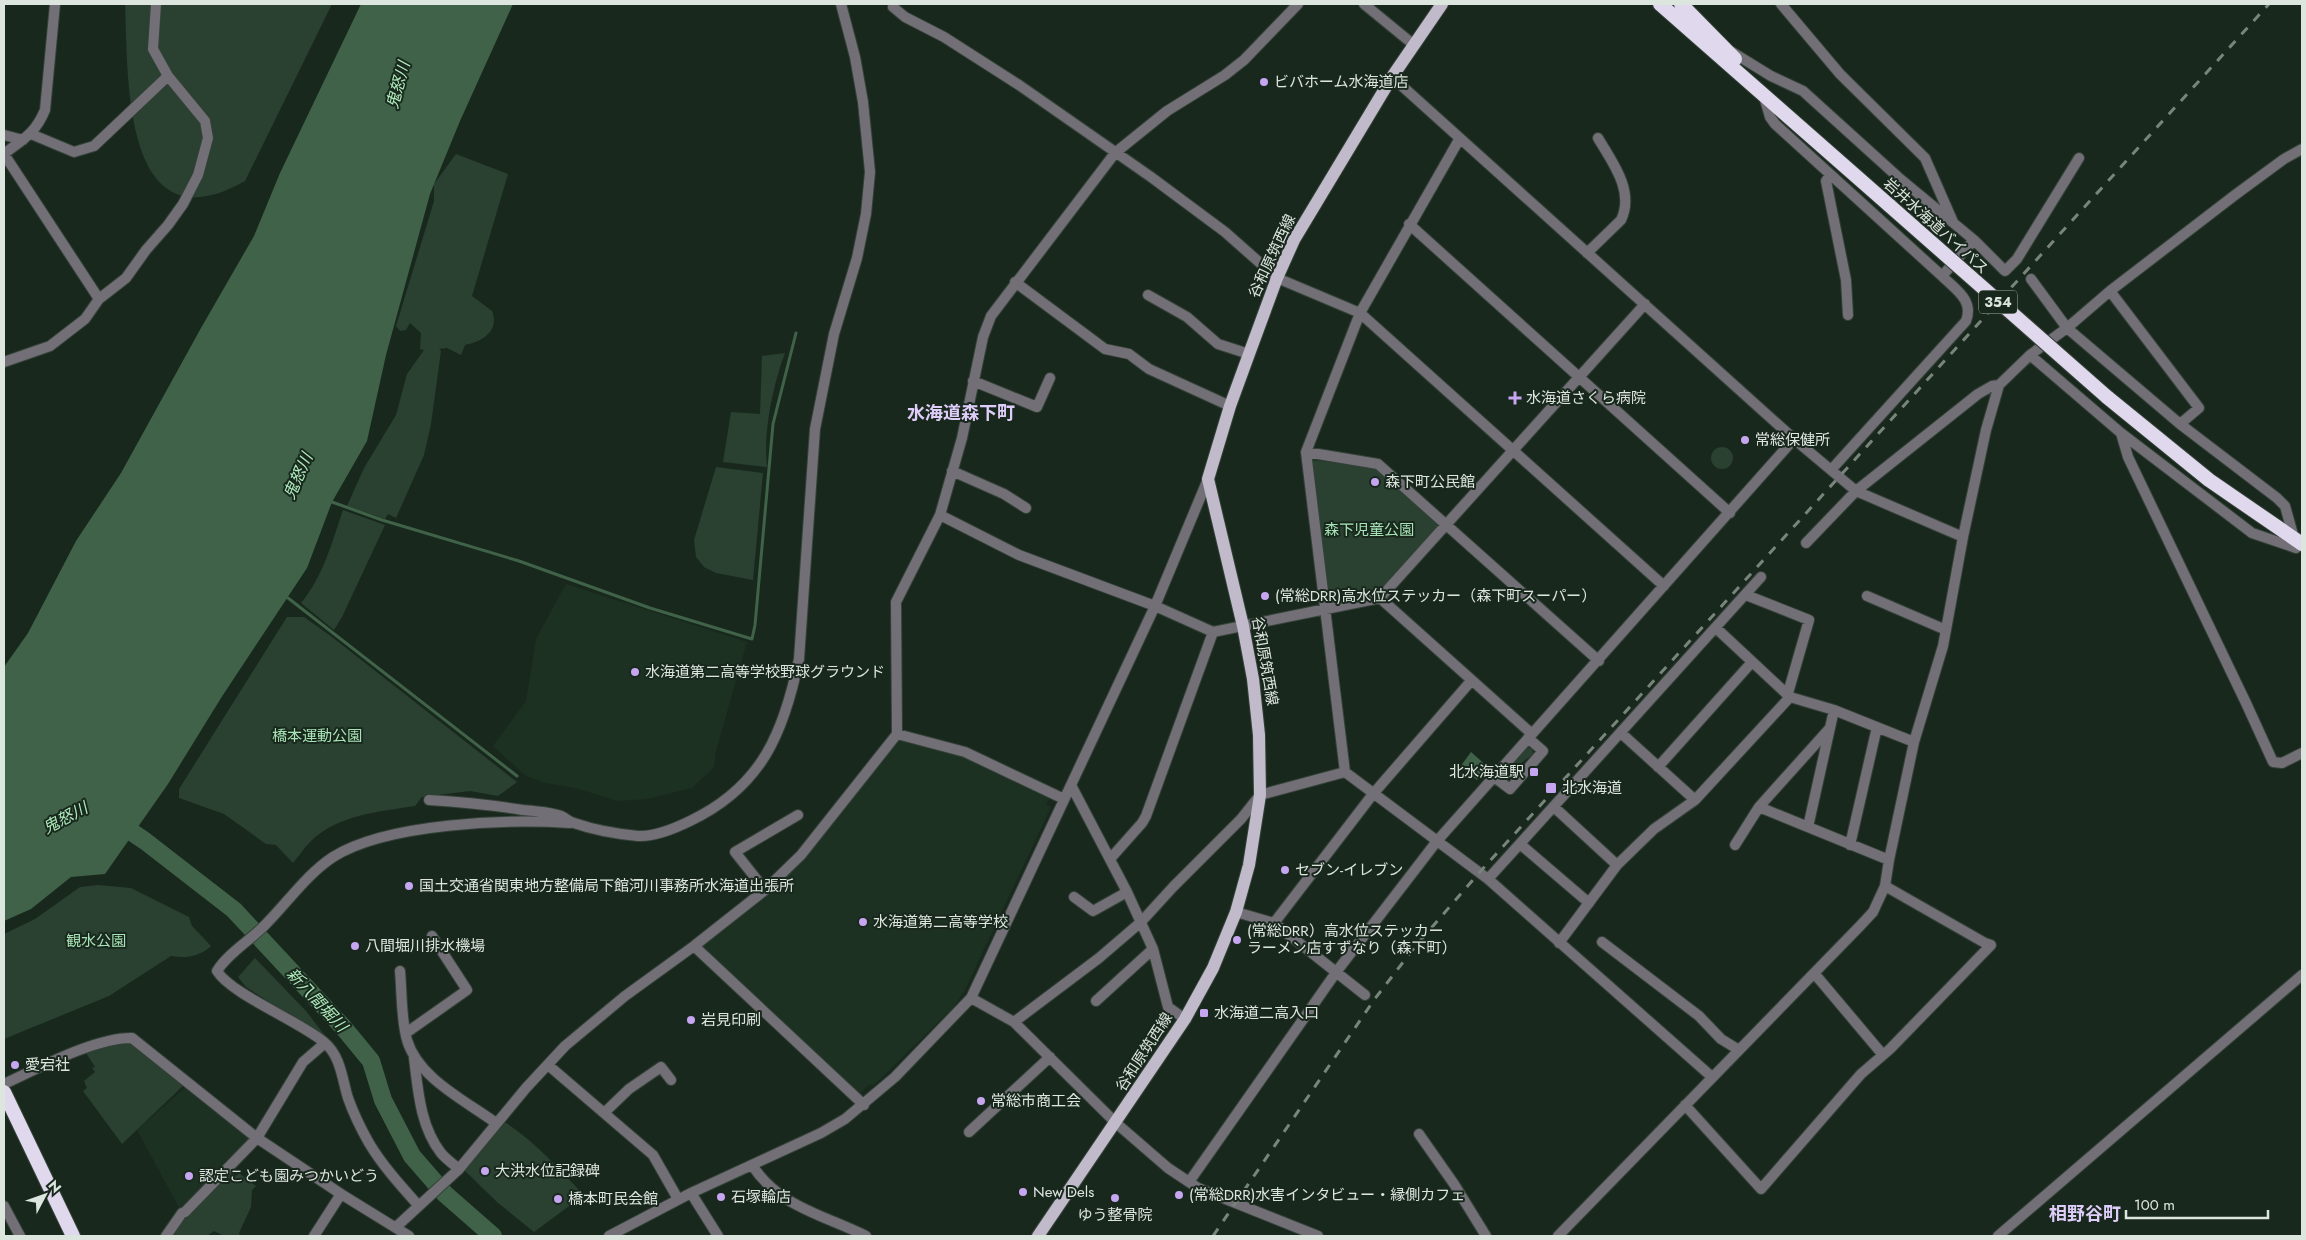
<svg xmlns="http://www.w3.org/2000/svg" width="2306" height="1240" viewBox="0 0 2306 1240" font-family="Jost,'Noto Sans JP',sans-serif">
<rect width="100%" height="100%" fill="#19281d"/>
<!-- built -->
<path fill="#1c3122" d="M566,584L747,642L716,751L714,767L692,788L647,799L618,801L575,788L545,783L526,776L493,746L526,701L536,639Z
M899,737L968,757L1051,796L1046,804L1051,807L964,992L952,1009L873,1086L870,1084L859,1094L701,945L789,874Z
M188,1085L253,1139L182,1213L137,1130Z"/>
<!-- green -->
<path fill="#2a4030" d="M125,4H332L245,181C122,251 128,77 125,4Z
M456,154L508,174L472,296L492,311C500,331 482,342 465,345L461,355L447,348L439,349L441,351L431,424L424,455L396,518L388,514L385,519L347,506L364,468L396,415L407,374L424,350L420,349L421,333L410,323L406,330L400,331L396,326L434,201V184Z
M785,353C773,385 763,432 767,467L723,462L731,412L760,414L762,356Z
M1711 458a11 11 0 1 1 22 0a11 11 0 1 1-22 0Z
M1312,460L1374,466L1440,525L1378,594L1328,603Z
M716,467L763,473L753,580L716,573L704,567L696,557L694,540Z
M343,510L385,525L342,617L334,630L301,603C323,577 332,542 343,510Z
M287,617H304L332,637L517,782L498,796L470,791L422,797L415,806C379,812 338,814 310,842C304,848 299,856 293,863L276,845L266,844L224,814L179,798V789Z
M1526,747L1532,748L1533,754C1525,761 1510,769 1509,781H1506L1501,775Z
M98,885L131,888L189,917L192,926L211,946C201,956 185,959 171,956L109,996L4,1039V934L35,919L80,887Z
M255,958L306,1011L330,1042L246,987L238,977Z
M121,1040H130L186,1083L122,1144L83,1091L87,1088L84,1081L95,1072L92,1068L95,1067L86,1053Z
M503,1121C534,1140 558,1168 584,1195L534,1232L497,1202L463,1169Z
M230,1172L236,1176L239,1173L256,1186L252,1190L251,1207L239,1233L240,1236H224L214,1231L207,1236H169Z"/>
<!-- water -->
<path fill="#3f6249" d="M361,4H513L460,121L430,194L386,355L367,441L332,502L307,568L221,698L168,784L105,874L71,877L31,909L4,921V667L28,633L76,541L121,473L201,328L254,236L280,173Z
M1471,752L1488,767L1477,780L1460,767Z"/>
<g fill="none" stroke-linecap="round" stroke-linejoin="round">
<!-- stream -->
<path stroke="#3f6249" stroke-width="3" d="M332,502L382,520L519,561L650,608L752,639L755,625L773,424L796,333
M288,598L517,776"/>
<!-- river -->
<path stroke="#3f6249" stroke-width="18" d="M114,820L145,841L234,910L343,1027L371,1061L383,1100L412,1156L445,1194L493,1236"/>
<!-- minor casing -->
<g stroke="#344238" stroke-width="12">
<path id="minor" d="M894,4L893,7L905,17L944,37L1019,85L1151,177L1225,232L1277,278L1360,313L1664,586
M1364,4L1414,45
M1781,4L1840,74L1925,158L1953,222
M1732,52L1771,76L1803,91L1898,177L1974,240L1942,276
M1392,77L1794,439L1856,491L1963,537
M1763,93L1770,117L1775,124L1942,276C1956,290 1974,300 1966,321L1831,470
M31,134L74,152L94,146L168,76
M4,135L23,140
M1460,138L1360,313L1306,452L1345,772L1488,879L1712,1077
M4,154L99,299
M4,154C23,139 35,134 45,110L55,4
M1830,175L1826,181L1846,280L1848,315
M1409,224L1730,513
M1974,240L2005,271L2017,259L2079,158
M1587,253L1621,220C1635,191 1612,162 1598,138
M2031,279L2067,328L2180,424L2277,498L2285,506L2294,538
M1015,282L1105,349L1129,354L1149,369L1230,406
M2110,291L2199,408L2180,424
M1148,295L1187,317L1218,344L1249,354
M2030,355L2121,433L2252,533L2296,548
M4,362L50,346L85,319L99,299L126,278L146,250L168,225L183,204L198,175L208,138L205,121L168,76L153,49L156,4
M973,381L1037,407L1050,378
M2121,433L2128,457L2246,703L2273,762L2282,763L2302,753
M1306,452L1378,464L1599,661
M952,471L1004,494L1026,508
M940,515L1019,555L1155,606L1213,632L1380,598L1645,304
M1806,543L1856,491L1978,394L1992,386L1999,385
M1746,595L1809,620L1788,693
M1867,596L1946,630
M1380,598L1532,734
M1716,628L1790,697L1834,710L1914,742
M1621,733L1695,800
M897,734L965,752L1064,799
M1658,767L1752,662
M1494,777L1510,789L1543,751L1528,738
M1071,785L1127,892L1153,949L1168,1007L1185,1019
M429,800C461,802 492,805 523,810C535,811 550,812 561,816C566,818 569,822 574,823C594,830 617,834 638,836C656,837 676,828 692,820C762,786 784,732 799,659L815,429L834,334L857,258L866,214L870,172L863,102L855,57L841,4
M1554,807L1617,865
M1759,807L1889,860
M1808,827L1834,710
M1520,844L1589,903
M1735,845L1759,807L1829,729
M1850,845L1877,727
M1110,859L1142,823L1146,816L1213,632
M1488,879L1761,577
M765,890L735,852L798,815
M1074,897L1093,911L1127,892
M1236,912L1274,923L1365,995
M1274,923L1373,794L1471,681
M1602,942L1699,1016L1721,1039L1739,1050
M1559,943L1617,865L1654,829L1695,800L1790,697
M694,946L864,1105
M400,971C402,993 401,1019 407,1040C418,1078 466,1101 496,1123
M1814,973L1883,1055
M971,998L1014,1022L1116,1123L1168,1168L1198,1188L1318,1236
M1096,1001L1153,949
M1014,1022L1099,958L1141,922L1173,887L1241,819L1260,795L1345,772
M406,1033L467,990L432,936
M414,1058C418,1090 420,1126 441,1153C446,1159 453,1164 459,1169
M548,1065L653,1155L678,1199
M4,1084C37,1069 96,1037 132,1038L257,1138L341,1194L409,1236
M1685,1105L1761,1189L1861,1074L1890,1049L1991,945L1985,943L1885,886
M604,1113L629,1089L661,1067L671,1080
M969,1132L1050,1057
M1419,1134L1454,1184L1486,1236
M752,1165C779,1207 824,1215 866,1236
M1189,1182L1337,971L1437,841L1794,439
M691,1193L718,1236
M418,1205C401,1186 382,1165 369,1143C361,1129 353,1112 348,1098C342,1079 341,1056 324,1042C299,1021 231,994 217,971C228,953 251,940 266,924C287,903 307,874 333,857C387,823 507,819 570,823
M4,1206L20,1236
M396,1227L459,1169L526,1088L565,1046L625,996L694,946L765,890L801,855L897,734L896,602L940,515L962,438L983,337L991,316L1115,153L1167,111L1225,75L1244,60L1298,4
M166,1236L182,1213L185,1212L257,1138L303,1062L325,1043
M314,1236L341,1194
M609,1236L691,1193L821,1133L845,1119L895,1077L971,998L1155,606L1208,479
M1558,1236L1859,927L1873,912L1885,886L1889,860L1914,742L1943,646L1963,537L1986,430L1999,385L2030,355L2067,328L2110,291L2235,195L2284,159L2302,149
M1998,1236L2302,975"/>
</g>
<!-- major casing -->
<g stroke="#344238" stroke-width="14">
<path id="major" d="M1038,1236L1185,1019L1213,968L1236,912L1249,865L1260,795L1259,735L1253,679L1243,626L1208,479L1230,406L1249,354L1277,278L1294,240L1392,77L1442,4"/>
</g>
<!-- highway casing -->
<g stroke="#344238" stroke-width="16">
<path id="highway" d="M1660,4L1890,206
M1681,4L1735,59
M2107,397L2209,480L2302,544
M4,1092L73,1236"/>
</g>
<!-- minor -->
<use href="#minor" stroke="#726f77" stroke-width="10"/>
<!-- major -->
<use href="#major" stroke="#c1bacb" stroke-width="12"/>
<!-- highway -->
<use href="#highway" stroke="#e0d9ed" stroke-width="14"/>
<!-- rail -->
<path stroke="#79857c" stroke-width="3" stroke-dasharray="9 9" stroke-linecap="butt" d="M1213,1236L1374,1000L1414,948L1478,874L2269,4"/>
<!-- highway-bridge casing -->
<g stroke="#344238" stroke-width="16" stroke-linecap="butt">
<path id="highway-bridge" d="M1890,206L2107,397"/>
</g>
<!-- highway-bridge -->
<use href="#highway-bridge" stroke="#e0d9ed" stroke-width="14"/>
</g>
<!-- markers -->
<g fill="#c6a6f0" stroke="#19281d" stroke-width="2">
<circle cx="1264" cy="82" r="5"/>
<path d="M1512.5 390.5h5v5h5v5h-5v5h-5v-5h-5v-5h5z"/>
<circle cx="1745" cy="440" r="5"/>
<circle cx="1375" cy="482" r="5"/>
<circle cx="1265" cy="596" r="5"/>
<circle cx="635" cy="672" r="5"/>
<rect x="1529" y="767" width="10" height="10" rx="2.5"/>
<rect x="1545" y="782" width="12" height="12" rx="2.5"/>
<circle cx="1285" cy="870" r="5"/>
<circle cx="409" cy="886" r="5"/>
<circle cx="863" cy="922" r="5"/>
<circle cx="1237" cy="940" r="5"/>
<circle cx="355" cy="946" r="5"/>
<rect x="1199" y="1008" width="10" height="10" rx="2.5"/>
<circle cx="691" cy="1020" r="5"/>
<circle cx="15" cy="1065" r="5"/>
<circle cx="981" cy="1101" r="5"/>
<circle cx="485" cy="1171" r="5"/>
<circle cx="189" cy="1176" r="5"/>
<circle cx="1023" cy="1192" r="5"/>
<circle cx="1179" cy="1195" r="5"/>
<circle cx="721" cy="1197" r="5"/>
<circle cx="1115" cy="1198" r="5"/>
<circle cx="558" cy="1199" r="5"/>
</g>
<g text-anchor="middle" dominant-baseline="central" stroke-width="4" stroke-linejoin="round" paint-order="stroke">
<!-- shield labels -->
<rect fill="#19281d" stroke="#a2aca4" stroke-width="1" x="1979" y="290.5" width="38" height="23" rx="4"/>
<g font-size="14" font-weight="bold" fill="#dce5de">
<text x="1998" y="302">354</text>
</g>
<!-- poi labels -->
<g font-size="15" fill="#dce5de" stroke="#19281d" text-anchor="start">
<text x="1274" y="82">ビバホーム水海道店</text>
<text x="1526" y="398">水海道さくら病院</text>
<text x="1755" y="440">常総保健所</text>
<text x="1385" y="482">森下町公民館</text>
<text x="1275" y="596">(常総DRR)高水位ステッカー（森下町スーパー）</text>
<text x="645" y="672">水海道第二高等学校野球グラウンド</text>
<text x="1524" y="772" text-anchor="end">北水海道駅</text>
<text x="1562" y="788">北水海道</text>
<text x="1295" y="870">セブン-イレブン</text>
<text x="419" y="886">国土交通省関東地方整備局下館河川事務所水海道出張所</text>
<text x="873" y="922">水海道第二高等学校</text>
<text x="1247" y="931">(常総DRR）高水位ステッカー<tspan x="1247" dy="17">ラーメン店すずなり（森下町）</tspan></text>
<text x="365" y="946">八間堀川排水機場</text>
<text x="1214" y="1013">水海道二高入口</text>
<text x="701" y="1020">岩見印刷</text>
<text x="25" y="1065">愛宕社</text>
<text x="991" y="1101">常総市商工会</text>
<text x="495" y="1171">大洪水位記録碑</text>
<text x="199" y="1176">認定こども園みつかいどう</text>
<text x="1033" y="1192">New Dels</text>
<text x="1189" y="1195">(常総DRR)水害インタビュー・縁側カフェ</text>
<text x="731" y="1197">石塚輪店</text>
<text x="568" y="1199">橋本町民会館</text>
<text x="1115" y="1215" text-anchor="middle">ゆう整骨院</text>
</g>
<!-- street labels -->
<g font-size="15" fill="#dce5de" stroke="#19281d">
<text transform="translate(1936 226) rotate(42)">岩井水海道バイパス</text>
<text transform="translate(1272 256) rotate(-65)">谷和原筑西線</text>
<text transform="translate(1265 661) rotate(80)">谷和原筑西線</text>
<text transform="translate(1144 1052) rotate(-57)">谷和原筑西線</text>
</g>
<!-- park labels -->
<g font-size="15" fill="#a7e3b6" stroke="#19281d">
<text x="1369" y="530">森下児童公園</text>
<text x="317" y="736">橋本運動公園</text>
<text x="96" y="941">観水公園</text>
</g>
<!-- water labels -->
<g font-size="16" font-style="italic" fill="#aeebbd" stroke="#19281d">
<text transform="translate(398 85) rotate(-75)">鬼怒川</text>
<text transform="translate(298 476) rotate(-66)">鬼怒川</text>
<text transform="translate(65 818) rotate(-28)">鬼怒川</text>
<text transform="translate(317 1000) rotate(47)">新八間堀川</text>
</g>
<!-- quarter labels -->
<g font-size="18" font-weight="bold" fill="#decdf8" stroke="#19281d">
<text x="961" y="413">水海道森下町</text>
<text x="2085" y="1214">相野谷町</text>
</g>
</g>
<!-- border -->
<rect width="2306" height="1240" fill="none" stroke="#dce5de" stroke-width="10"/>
<!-- north arrow -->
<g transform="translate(45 1195) rotate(49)" stroke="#19281d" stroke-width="4" paint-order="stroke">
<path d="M0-4L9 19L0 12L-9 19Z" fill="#dce5de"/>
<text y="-8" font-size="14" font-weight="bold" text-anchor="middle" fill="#dce5de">N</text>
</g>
<!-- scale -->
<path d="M2126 1210v8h142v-8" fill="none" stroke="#dce5de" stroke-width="2.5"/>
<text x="2134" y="1210" font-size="15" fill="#dce5de" stroke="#19281d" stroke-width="4" paint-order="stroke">100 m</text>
</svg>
